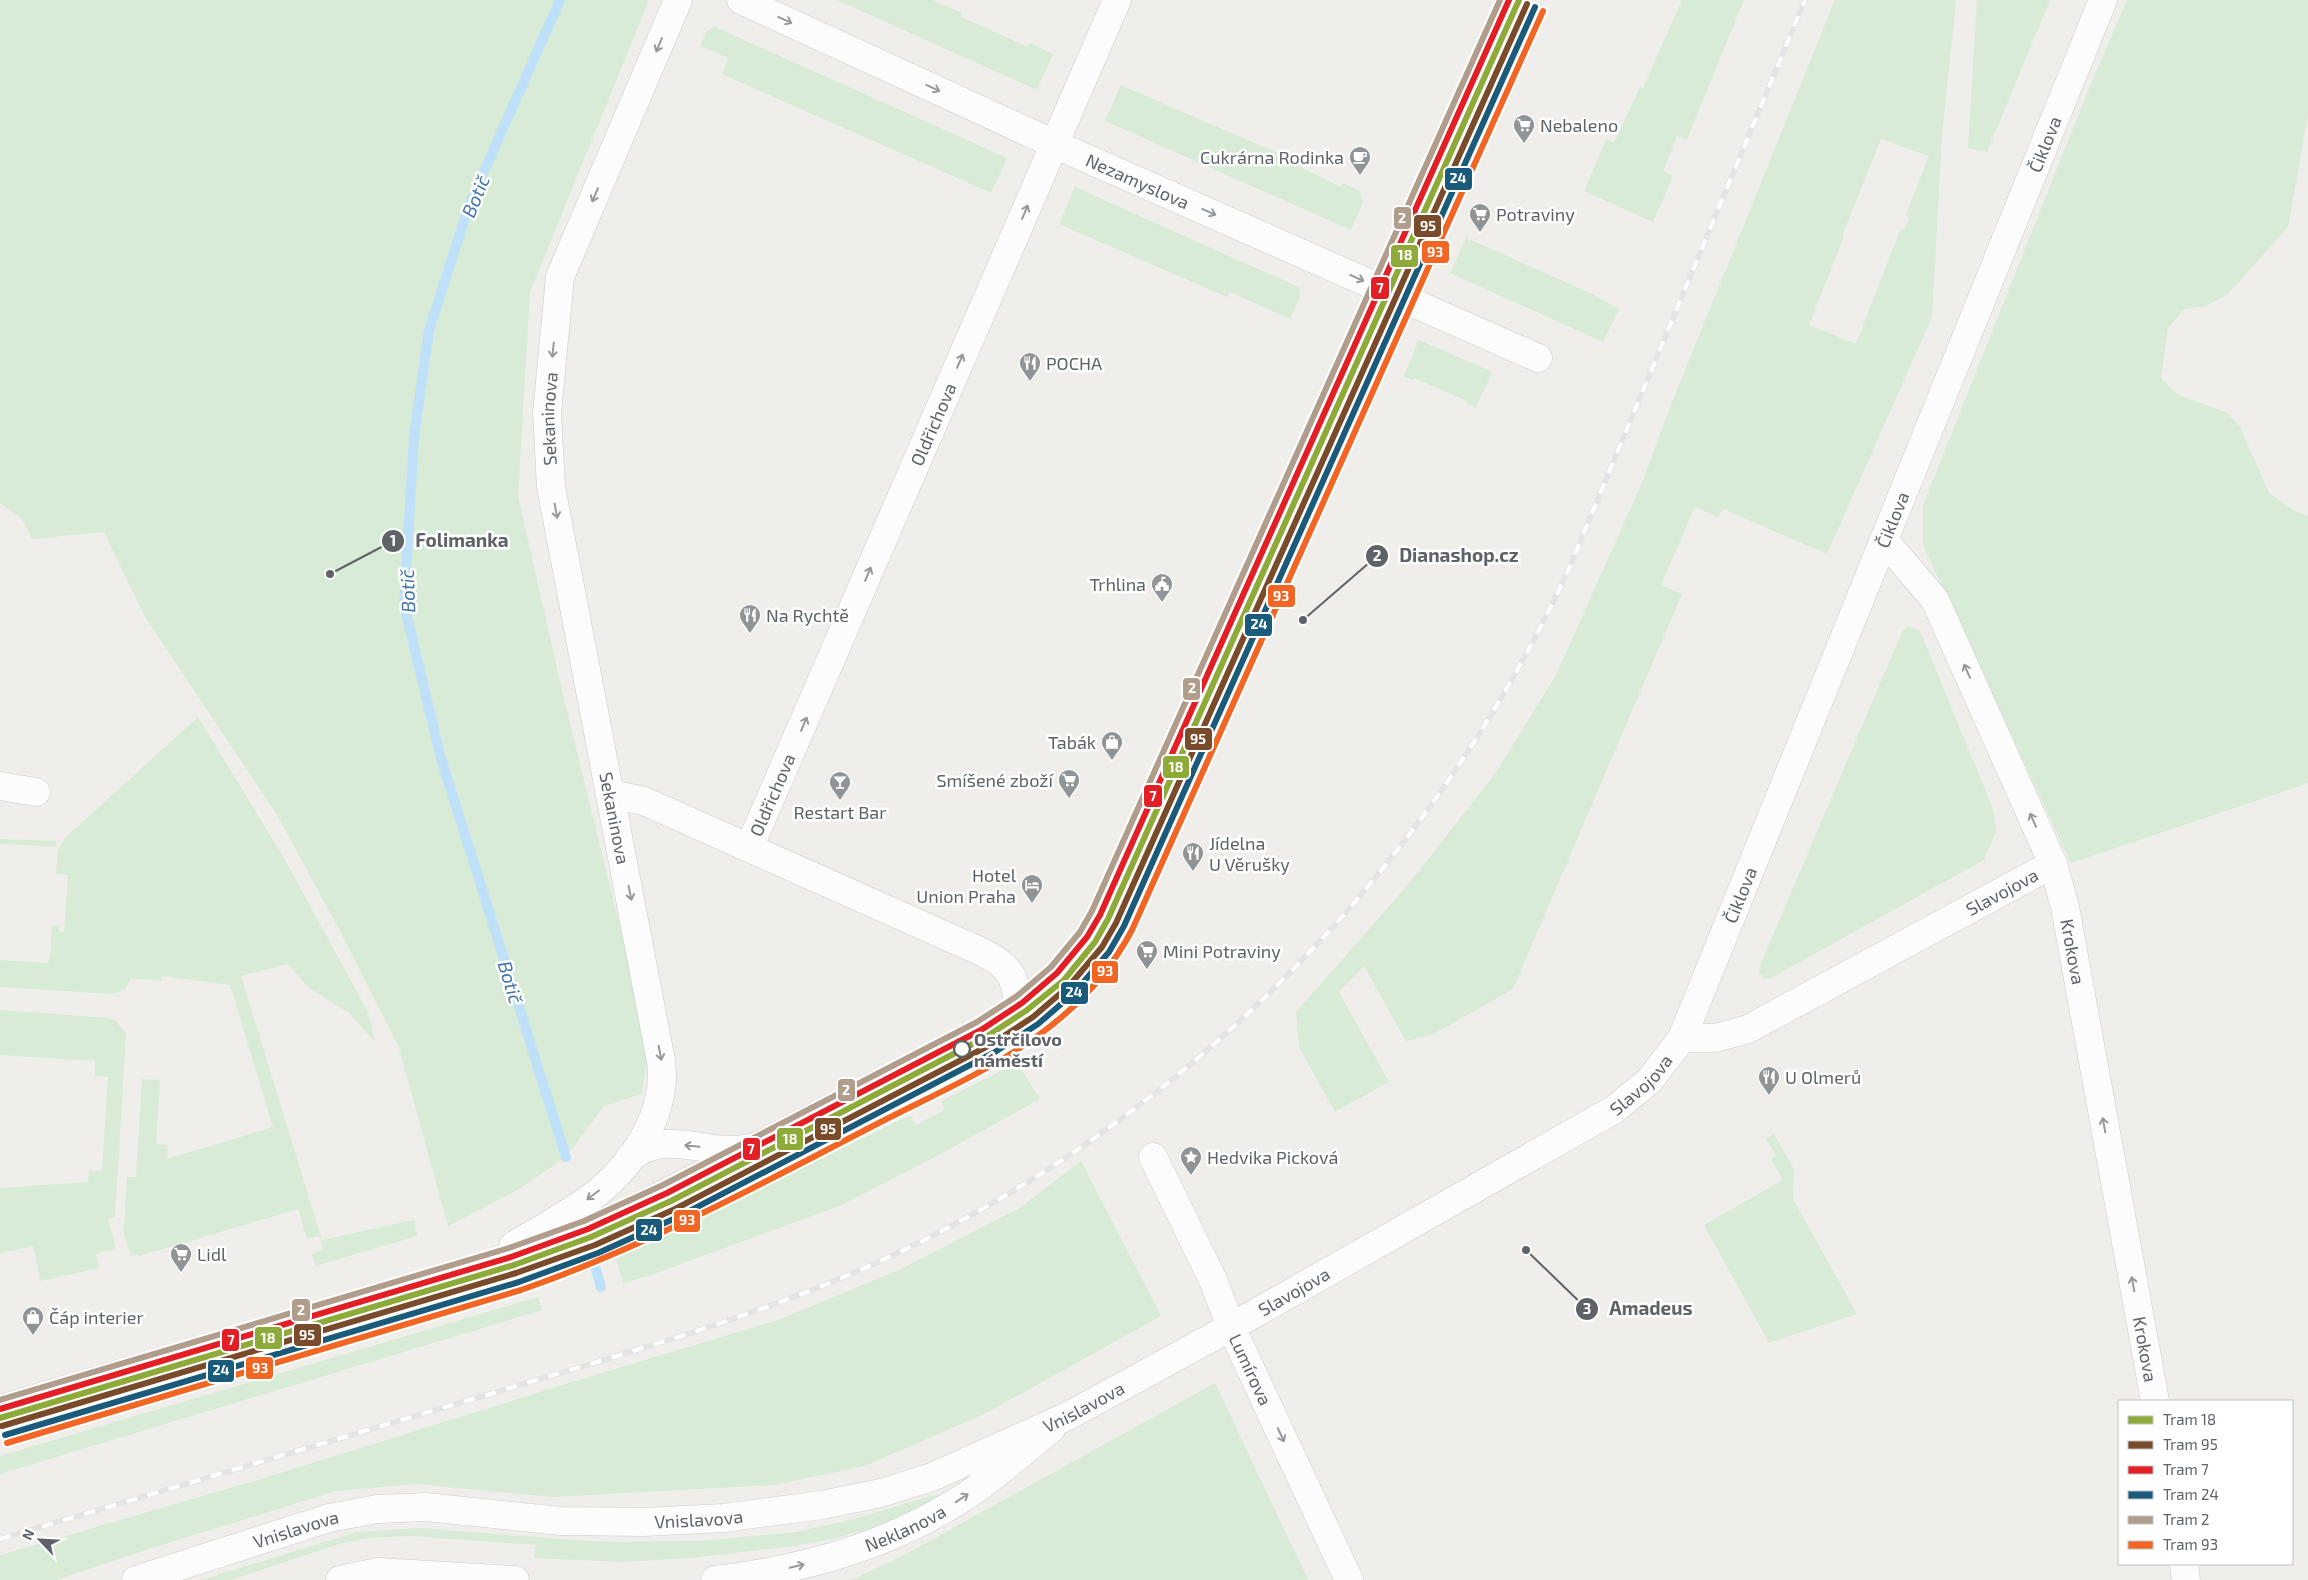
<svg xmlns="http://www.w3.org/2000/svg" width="2308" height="1580" viewBox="0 0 2308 1580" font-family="'Exo 2',sans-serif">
<rect width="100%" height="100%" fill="#efeeea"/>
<!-- green -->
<path fill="#d8ebd6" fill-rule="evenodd" d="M0,0H649L530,292L518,496L563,695L650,1049L641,1094L604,1106L566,1157L519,1189L448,1226L399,1048L339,929L276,813L145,617L104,532L32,539L22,519L0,503Z
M837,0H933L962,13L961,17L1028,47L1030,43L1053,54L1037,90Z
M1682,0H1744L1687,139L1677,136L1663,171L1673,176L1653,222L1584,191L1606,140L1614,143L1640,87L1643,88Z
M1835,0H1956L1942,135L1932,317L1827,554L1723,509L1718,517L1695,507L1661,585L1682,594L1513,989L1434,1034L1406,1041L1364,966L1339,992L1389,1082L1335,1112L1299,1047L1296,1012L1407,886L1495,774L1556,675L1642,483L1669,410ZM1881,139L1929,156L1906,214L1909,219L1905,228L1900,230L1856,344L1809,325L1844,237L1842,236Z
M1977,0H2050L1987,152L1968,148Z
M2127,0H2308V115L2288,227L2228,294L2206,306L2184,309L2168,328L2161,378L2178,395L2226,412L2240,427L2269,493L2295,511L2308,516V783L2071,863L1923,545V505L2090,86Z
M715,27L1007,158L991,193L722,74L728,58L700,46L707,31Z
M1121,85L1291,159L1290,162L1341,187L1343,183L1359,191L1363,202L1351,230L1105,121Z
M1075,187L1296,286L1299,288L1300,297L1290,319L1230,292L1227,297L1059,224Z
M1467,236L1469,242L1471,240L1592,294L1619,309L1603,342L1450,273Z
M1419,340L1492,372L1476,408L1466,404L1467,401L1414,378L1413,380L1404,376Z
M1907,626L1920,631L1993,809L1996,831L1984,860L1771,978H1764L1760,973L1759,968L1902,632Z
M198,717L284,858L368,1012L375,1042L348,1012L310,989L288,964L241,976L322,1240L414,1220L417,1236L315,1266L312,1254L323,1250L319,1236L307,1239L298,1209L139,1256L138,1254L131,1256L122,1228L124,1227L127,1177H136L142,1079L160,1080L156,1144L168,1145L167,1159L273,1127L230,985L162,976L161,981L131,978L125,990L112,994L0,987V960L48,963L50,957L52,926H59V932H64L68,875L56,874L58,850L66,837Z
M0,839L56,841V847L0,844Z
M0,1010L109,1018L116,1021L126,1034L115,1217L108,1219L116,1248L96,1254L99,1268L41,1281L33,1246L0,1253V1188L88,1182L89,1170L102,1171L108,1077L95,1076V1061L0,1055Z
M1013,1065L1023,1072L1040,1099L935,1157L839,1206L648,1276L623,1283L616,1258L672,1232L900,1120L911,1116L916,1125L945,1110L941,1101Z
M1774,1134L1794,1169L1793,1199L1857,1314L1769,1343L1704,1225L1783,1180L1771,1159L1776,1156L1766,1138Z
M1081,1161L1161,1316L988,1412L865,1466L774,1485L553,1497L417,1484L336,1491L152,1548L56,1580H0V1555L258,1480L595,1375L778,1320L901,1269L1018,1209Z
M538,1297L542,1310L0,1474V1456Z
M1215,1383L1308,1580H851L897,1559Z
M938,1494L937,1499L893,1522L833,1539L794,1546L689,1558L624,1562L534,1558L536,1545L411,1536L366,1538L339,1544L231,1580H201L357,1532L421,1528L602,1542L699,1541L797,1532L854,1519Z"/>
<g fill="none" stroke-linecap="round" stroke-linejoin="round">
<!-- stream -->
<path stroke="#bfe0f9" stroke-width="10" d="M560,0L469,205L429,331L414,437L404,604L440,755L566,1157
M596,1270L601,1287"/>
<!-- minor casing -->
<g stroke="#cbcccc" stroke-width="29">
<g id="minor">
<path id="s1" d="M741,0L1054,144L1538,358"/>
<path id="s2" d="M1884,540L1935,600L2053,864L2065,907L2155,1401"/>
<path d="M0,786L36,792"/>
<path d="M611,794L644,801L982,952C993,958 1006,965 1012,977C1016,988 1016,997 1023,1006"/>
<path id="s3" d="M749,848L1117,0"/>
<path id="s4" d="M1682,1038H1715L1748,1029L2053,864"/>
<path id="s5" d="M1153,1157L1213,1280L1231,1327L1349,1580"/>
<path d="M2184,1564L2186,1580"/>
<path d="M340,1580L378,1572L515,1580"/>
<path id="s6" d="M715,1580C801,1570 888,1546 961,1499C993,1479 1022,1452 1051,1429"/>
</g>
</g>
<!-- tertiary casing -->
<g stroke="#cbcccc" stroke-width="29">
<g id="tertiary">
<path id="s7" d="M136,1580L329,1518L377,1509L426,1507L561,1521L643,1522L724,1518L822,1505L881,1493L932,1477L1068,1416L1231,1327L1615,1109L1650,1080L1682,1038L2103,0"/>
</g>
</g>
<!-- secondary casing -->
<g stroke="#cacacb" stroke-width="29">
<g id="secondary">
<path d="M629,1159C666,1126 707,1158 749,1148"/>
<path id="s8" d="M513,1246C541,1229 571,1213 597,1193C635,1162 668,1111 661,1061L551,487L547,413L560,277L678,0"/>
<path d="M0,1409L477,1269L552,1244L629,1212L997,1023C1030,1000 1063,977 1086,944C1101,923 1111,899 1122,876L1512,0"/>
</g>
</g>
<!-- minor -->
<use href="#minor" stroke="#fdfcfc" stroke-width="28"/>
<!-- tertiary -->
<use href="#tertiary" stroke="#fdfcfc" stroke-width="28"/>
<!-- secondary -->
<use href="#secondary" stroke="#fdfcfc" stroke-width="28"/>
<!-- rail casing -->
<g stroke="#e4e4e4" stroke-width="5.5">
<path id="rail" d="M0,1539C163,1491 326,1442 490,1394C632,1351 774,1313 908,1248C1199,1106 1432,864 1568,571L1805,0"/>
</g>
<!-- rail -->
<use href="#rail" stroke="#fff" stroke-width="4" stroke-dasharray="11" stroke-linecap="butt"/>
<!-- tram-1 casing -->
<g stroke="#fff" stroke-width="10">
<path id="tram-1" d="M0,1418L514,1265L591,1237L671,1201L986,1037L1027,1010L1064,980L1095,942L1108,919L1519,0"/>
</g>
<!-- tram-2 casing -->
<g stroke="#fff" stroke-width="10">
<path id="tram-2" d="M2,1426L516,1273L595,1245L675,1209L990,1045L1033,1017L1069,986L1102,947L1116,923L1527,4"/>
</g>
<!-- tram-3 casing -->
<g stroke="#fff" stroke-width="10">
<path id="tram-3" d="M0,1409L511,1257L588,1229L667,1193L981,1030L1022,1003L1057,973L1087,937L1100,915L1509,0"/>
</g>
<!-- tram-4 casing -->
<g stroke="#fff" stroke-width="10">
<path id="tram-4" d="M5,1435L519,1282L598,1253L678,1217L995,1052L1038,1024L1075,992L1109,952L1124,926L1535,7"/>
</g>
<!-- tram-5 casing -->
<g stroke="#fff" stroke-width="10">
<path id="tram-5" d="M0,1400L509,1248L584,1221L663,1185L977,1022L1017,996L1051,967L1080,932L1092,911L1500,0"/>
</g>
<!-- tram-6 casing -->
<g stroke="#fff" stroke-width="10">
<path id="tram-6" d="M7,1443L521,1290C645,1247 755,1187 871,1127C936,1093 1008,1064 1064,1015C1092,991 1115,962 1132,930L1543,11"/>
</g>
<!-- tram-1 -->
<use href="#tram-1" stroke="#8eab39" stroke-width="6"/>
<!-- tram-2 -->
<use href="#tram-2" stroke="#7a4b2a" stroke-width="6"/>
<!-- tram-3 -->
<use href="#tram-3" stroke="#e31e25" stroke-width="6"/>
<!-- tram-4 -->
<use href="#tram-4" stroke="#1a5a7b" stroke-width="6"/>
<!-- tram-5 -->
<use href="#tram-5" stroke="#b19d8c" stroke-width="6"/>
<!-- tram-6 -->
<use href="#tram-6" stroke="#f26522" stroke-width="6"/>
</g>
<!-- one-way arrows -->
<defs><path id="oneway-shaft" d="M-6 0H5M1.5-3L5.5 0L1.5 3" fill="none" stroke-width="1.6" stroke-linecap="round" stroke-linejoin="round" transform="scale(1.25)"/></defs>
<g stroke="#96999c">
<use href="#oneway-shaft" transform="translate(785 20) rotate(25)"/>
<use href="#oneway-shaft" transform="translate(659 45) rotate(113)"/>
<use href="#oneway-shaft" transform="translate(933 88) rotate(25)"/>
<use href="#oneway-shaft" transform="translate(595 195) rotate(113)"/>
<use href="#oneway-shaft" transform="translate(1025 212) rotate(-67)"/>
<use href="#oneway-shaft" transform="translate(1209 212) rotate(24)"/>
<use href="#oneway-shaft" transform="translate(1357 278) rotate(24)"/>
<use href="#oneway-shaft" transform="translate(553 350) rotate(96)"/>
<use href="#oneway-shaft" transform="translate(960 361) rotate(-67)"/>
<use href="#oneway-shaft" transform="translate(556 511) rotate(79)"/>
<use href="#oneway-shaft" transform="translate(868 574) rotate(-67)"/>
<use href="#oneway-shaft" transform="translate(1967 671) rotate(-114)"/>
<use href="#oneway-shaft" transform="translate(804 724) rotate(-67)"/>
<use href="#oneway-shaft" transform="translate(2033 820) rotate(-114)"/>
<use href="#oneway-shaft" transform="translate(630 893) rotate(79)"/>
<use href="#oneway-shaft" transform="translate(660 1053) rotate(79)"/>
<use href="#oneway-shaft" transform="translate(2104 1125) rotate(-100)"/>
<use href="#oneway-shaft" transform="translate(692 1146) rotate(-174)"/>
<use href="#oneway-shaft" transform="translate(593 1195) rotate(143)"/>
<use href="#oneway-shaft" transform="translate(2133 1284) rotate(-100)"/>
<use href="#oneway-shaft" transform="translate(1281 1435) rotate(65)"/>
<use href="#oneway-shaft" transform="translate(962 1498) rotate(-34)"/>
<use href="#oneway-shaft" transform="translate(797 1566) rotate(-13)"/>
</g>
<!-- icons -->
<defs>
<g id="supermarket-pin" transform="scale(1.125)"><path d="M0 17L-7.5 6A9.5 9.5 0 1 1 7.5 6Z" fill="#919496" stroke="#fff"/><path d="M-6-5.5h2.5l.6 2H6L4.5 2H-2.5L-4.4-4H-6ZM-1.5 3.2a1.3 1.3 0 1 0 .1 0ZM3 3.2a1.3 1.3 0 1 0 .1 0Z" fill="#fff"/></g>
<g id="cafe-pin" transform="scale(1.125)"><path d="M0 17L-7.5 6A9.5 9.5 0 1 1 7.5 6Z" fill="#919496" stroke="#fff"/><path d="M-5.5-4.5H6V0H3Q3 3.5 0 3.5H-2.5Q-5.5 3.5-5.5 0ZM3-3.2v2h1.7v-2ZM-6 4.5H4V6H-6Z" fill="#fff"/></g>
<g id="restaurant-pin" transform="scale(1.125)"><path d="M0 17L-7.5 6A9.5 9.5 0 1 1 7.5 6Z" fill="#919496" stroke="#fff"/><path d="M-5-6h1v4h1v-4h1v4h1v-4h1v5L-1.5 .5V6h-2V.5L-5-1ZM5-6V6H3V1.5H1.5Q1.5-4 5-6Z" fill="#fff"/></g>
<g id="civic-pin" transform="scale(1.125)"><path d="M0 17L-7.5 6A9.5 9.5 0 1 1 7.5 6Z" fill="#919496" stroke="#fff"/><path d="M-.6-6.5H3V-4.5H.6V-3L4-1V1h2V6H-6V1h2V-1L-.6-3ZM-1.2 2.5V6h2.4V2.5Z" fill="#fff"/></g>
<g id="shop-pin" transform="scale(1.125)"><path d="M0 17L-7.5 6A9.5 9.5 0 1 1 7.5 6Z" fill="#919496" stroke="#fff"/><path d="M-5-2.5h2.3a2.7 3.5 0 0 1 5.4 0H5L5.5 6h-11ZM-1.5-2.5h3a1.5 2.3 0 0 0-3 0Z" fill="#fff"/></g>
<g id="bar-pin" transform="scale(1.125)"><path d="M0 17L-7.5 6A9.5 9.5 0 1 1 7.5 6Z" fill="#919496" stroke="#fff"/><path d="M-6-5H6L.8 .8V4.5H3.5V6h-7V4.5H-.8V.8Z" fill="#fff"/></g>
<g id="hotel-pin" transform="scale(1.125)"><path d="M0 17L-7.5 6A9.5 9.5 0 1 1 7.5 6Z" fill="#919496" stroke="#fff"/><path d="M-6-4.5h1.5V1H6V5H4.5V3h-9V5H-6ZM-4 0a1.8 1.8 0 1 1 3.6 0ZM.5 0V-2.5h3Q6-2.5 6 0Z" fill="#fff"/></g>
<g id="sight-pin" transform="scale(1.125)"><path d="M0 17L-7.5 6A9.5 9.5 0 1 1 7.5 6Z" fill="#919496" stroke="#fff"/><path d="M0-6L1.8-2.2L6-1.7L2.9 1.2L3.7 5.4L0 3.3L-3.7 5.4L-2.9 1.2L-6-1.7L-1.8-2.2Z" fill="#fff"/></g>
</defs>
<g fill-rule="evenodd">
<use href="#supermarket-pin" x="1524" y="125"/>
<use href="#cafe-pin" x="1360" y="157"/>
<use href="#supermarket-pin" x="1480" y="214"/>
<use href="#restaurant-pin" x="1030" y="363"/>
<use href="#civic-pin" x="1162" y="584"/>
<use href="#restaurant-pin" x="750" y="615"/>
<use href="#shop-pin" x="1112" y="742"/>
<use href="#supermarket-pin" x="1069" y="780"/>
<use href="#bar-pin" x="840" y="782"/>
<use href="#restaurant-pin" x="1193" y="853"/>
<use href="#hotel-pin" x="1032" y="885"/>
<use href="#supermarket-pin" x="1147" y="951"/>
<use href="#restaurant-pin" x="1769" y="1077"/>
<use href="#sight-pin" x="1191" y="1157"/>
<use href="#supermarket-pin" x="181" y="1254"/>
<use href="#shop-pin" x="33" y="1317"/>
</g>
<!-- markers -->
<circle fill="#fff" stroke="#5f6368" stroke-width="2.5" cx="962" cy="1049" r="8"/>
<g text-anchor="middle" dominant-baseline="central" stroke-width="5" stroke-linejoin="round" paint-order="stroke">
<!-- poi labels -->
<g font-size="18" fill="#5f6368" stroke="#fff" text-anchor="start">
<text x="1540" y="125">Nebaleno</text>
<text x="1344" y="157" text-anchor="end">Cukrárna Rodinka</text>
<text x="1496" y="214">Potraviny</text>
<text x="1046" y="363">POCHA</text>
<text x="1146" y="584" text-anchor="end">Trhlina</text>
<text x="766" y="615">Na Rychtě</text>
<text x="1096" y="742" text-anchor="end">Tabák</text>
<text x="1053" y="780" text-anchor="end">Smíšené zboží</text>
<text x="840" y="812" text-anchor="middle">Restart Bar</text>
<text x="1209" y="843">Jídelna<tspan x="1209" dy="21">U Věrušky</tspan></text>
<text x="1016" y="875" text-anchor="end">Hotel<tspan x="1016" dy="21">Union Praha</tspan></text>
<text x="1163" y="951">Mini Potraviny</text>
<text x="1785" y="1077">U Olmerů</text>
<text x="1207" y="1157">Hedvika Picková</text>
<text x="197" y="1254">Lidl</text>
<text x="49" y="1317">Čáp interier</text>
</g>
<!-- street labels -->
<g font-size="18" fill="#5f6368" stroke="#fff">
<text stroke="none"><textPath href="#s7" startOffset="2651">Čiklova</textPath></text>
<text stroke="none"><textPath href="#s1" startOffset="436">Nezamyslova</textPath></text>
<text stroke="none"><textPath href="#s8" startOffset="905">Sekaninova</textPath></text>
<text stroke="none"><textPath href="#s3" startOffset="462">Oldřichova</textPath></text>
<text stroke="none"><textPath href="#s7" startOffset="2246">Čiklova</textPath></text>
<text stroke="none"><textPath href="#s3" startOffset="58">Oldřichova</textPath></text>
<text transform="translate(615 818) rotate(79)">Sekaninova</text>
<text stroke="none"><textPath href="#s4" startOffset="356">Slavojova</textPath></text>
<text stroke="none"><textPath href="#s7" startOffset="1841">Čiklova</textPath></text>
<text stroke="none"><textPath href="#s2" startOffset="458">Krokova</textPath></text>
<text stroke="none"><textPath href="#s7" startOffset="1624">Slavojova</textPath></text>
<text stroke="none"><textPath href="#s7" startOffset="1219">Slavojova</textPath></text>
<text stroke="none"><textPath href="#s2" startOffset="862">Krokova</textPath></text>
<text stroke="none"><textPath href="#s5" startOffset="234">Lumírova</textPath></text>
<text stroke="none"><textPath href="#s7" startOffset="979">Vnislavova</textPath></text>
<text stroke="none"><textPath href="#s7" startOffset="574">Vnislavova</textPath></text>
<text stroke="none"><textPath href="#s6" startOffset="198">Neklanova</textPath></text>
<text stroke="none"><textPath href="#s7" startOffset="168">Vnislavova</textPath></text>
</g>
<!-- stop labels -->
<g font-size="18" font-weight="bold" fill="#5f6368" stroke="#fff" text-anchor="start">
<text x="974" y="1039">Ostrčilovo<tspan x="974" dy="21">náměstí</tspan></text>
</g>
<!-- water labels -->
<g font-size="19" font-style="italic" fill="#4174aa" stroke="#fff">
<text transform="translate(475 196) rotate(-68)">Botič</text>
<text transform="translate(407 591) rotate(-92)">Botič</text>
<text transform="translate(511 982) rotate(73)">Botič</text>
</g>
</g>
<!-- callouts -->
<path fill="none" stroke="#5f6368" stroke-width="2" d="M330 574L393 541M1303 620L1377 556M1526 1250L1587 1309"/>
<g fill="#5f6368" stroke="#fff" stroke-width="2">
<circle cx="330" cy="574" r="5"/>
<circle cx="1303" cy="620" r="5"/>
<circle cx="1526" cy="1250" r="5"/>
<circle cx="393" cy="541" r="12"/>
<circle cx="1377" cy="556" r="12"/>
<circle cx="1587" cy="1309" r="12"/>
</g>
<g font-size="15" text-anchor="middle" font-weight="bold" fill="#fff">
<text x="393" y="546">1</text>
<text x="1377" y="561">2</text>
<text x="1587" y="1314">3</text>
</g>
<g font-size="19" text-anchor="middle" font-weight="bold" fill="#5f6368" stroke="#fff" stroke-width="5" stroke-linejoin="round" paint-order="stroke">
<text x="462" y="547">Folimanka</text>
<text x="1459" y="562">Dianashop.cz</text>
<text x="1651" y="1315">Amadeus</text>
</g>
<g stroke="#fff" stroke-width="2">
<rect x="1444" y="167" width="29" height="24" rx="5" fill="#1a5a7b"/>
<rect x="1393" y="206" width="19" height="24" rx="5" fill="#b19d8c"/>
<rect x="1413" y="214" width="29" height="24" rx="5" fill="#7a4b2a"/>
<rect x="1421" y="240" width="29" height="24" rx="5" fill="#f26522"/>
<rect x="1390" y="244" width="29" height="24" rx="5" fill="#8eab39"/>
<rect x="1370" y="276" width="20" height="24" rx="5" fill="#e31e25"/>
<rect x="1267" y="584" width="29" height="24" rx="5" fill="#f26522"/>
<rect x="1244" y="613" width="29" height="24" rx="5" fill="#1a5a7b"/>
<rect x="1182" y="677" width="19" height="24" rx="5" fill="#b19d8c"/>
<rect x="1184" y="727" width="29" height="24" rx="5" fill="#7a4b2a"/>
<rect x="1162" y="755" width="28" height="24" rx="5" fill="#8eab39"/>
<rect x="1143" y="784" width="20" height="24" rx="5" fill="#e31e25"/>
<rect x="1091" y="960" width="28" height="24" rx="5" fill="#f26522"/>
<rect x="1060" y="981" width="29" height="24" rx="5" fill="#1a5a7b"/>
<rect x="837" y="1078" width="19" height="24" rx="5" fill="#b19d8c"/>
<rect x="814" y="1117" width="28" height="24" rx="5" fill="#7a4b2a"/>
<rect x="776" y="1127" width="28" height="24" rx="5" fill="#8eab39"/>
<rect x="742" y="1137" width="19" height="24" rx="5" fill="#e31e25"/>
<rect x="673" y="1209" width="28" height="24" rx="5" fill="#f26522"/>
<rect x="635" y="1218" width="28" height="24" rx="5" fill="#1a5a7b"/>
<rect x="291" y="1298" width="20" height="24" rx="5" fill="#b19d8c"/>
<rect x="293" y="1323" width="29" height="24" rx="5" fill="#7a4b2a"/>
<rect x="254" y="1326" width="29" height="24" rx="5" fill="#8eab39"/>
<rect x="221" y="1328" width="19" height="24" rx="5" fill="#e31e25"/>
<rect x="245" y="1356" width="29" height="24" rx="5" fill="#f26522"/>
<rect x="207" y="1359" width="28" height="24" rx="5" fill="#1a5a7b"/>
</g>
<g font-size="14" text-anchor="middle" font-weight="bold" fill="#fff">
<text x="1458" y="183">24</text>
<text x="1402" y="223">2</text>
<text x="1428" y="231">95</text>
<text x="1435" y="257">93</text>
<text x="1405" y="260">18</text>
<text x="1380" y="293">7</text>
<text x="1281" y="601">93</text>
<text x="1259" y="629">24</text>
<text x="1192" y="693">2</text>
<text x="1198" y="744">95</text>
<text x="1176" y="772">18</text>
<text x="1153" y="801">7</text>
<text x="1105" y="976">93</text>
<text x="1074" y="997">24</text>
<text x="846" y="1095">2</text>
<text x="828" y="1134">95</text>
<text x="790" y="1144">18</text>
<text x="751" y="1154">7</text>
<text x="687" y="1225">93</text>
<text x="649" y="1235">24</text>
<text x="301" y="1315">2</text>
<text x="307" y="1340">95</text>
<text x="268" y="1343">18</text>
<text x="231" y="1345">7</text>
<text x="260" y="1373">93</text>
<text x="221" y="1375">24</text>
</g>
<!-- legend -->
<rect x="2118" y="1400" width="175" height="165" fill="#ffffff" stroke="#bfc1c3"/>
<rect x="2128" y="1416" width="25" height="8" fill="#8eab39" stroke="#bfc1c3"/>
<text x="2163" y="1425" font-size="15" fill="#5f6368">Tram 18</text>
<rect x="2128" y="1441" width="25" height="8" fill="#7a4b2a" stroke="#bfc1c3"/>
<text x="2163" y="1450" font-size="15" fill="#5f6368">Tram 95</text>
<rect x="2128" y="1466" width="25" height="8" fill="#e31e25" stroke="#bfc1c3"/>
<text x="2163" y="1475" font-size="15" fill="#5f6368">Tram 7</text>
<rect x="2128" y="1491" width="25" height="8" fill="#1a5a7b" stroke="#bfc1c3"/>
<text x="2163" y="1500" font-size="15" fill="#5f6368">Tram 24</text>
<rect x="2128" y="1516" width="25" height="8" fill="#b19d8c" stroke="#bfc1c3"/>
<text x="2163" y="1525" font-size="15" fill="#5f6368">Tram 2</text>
<rect x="2128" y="1541" width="25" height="8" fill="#f26522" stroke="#bfc1c3"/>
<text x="2163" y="1550" font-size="15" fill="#5f6368">Tram 93</text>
<!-- north arrow -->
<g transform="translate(40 1540) rotate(295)" stroke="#ffffff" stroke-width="4" paint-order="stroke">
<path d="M0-4L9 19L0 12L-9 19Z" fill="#5f6368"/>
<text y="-8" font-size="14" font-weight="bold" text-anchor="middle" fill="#5f6368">N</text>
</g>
</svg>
